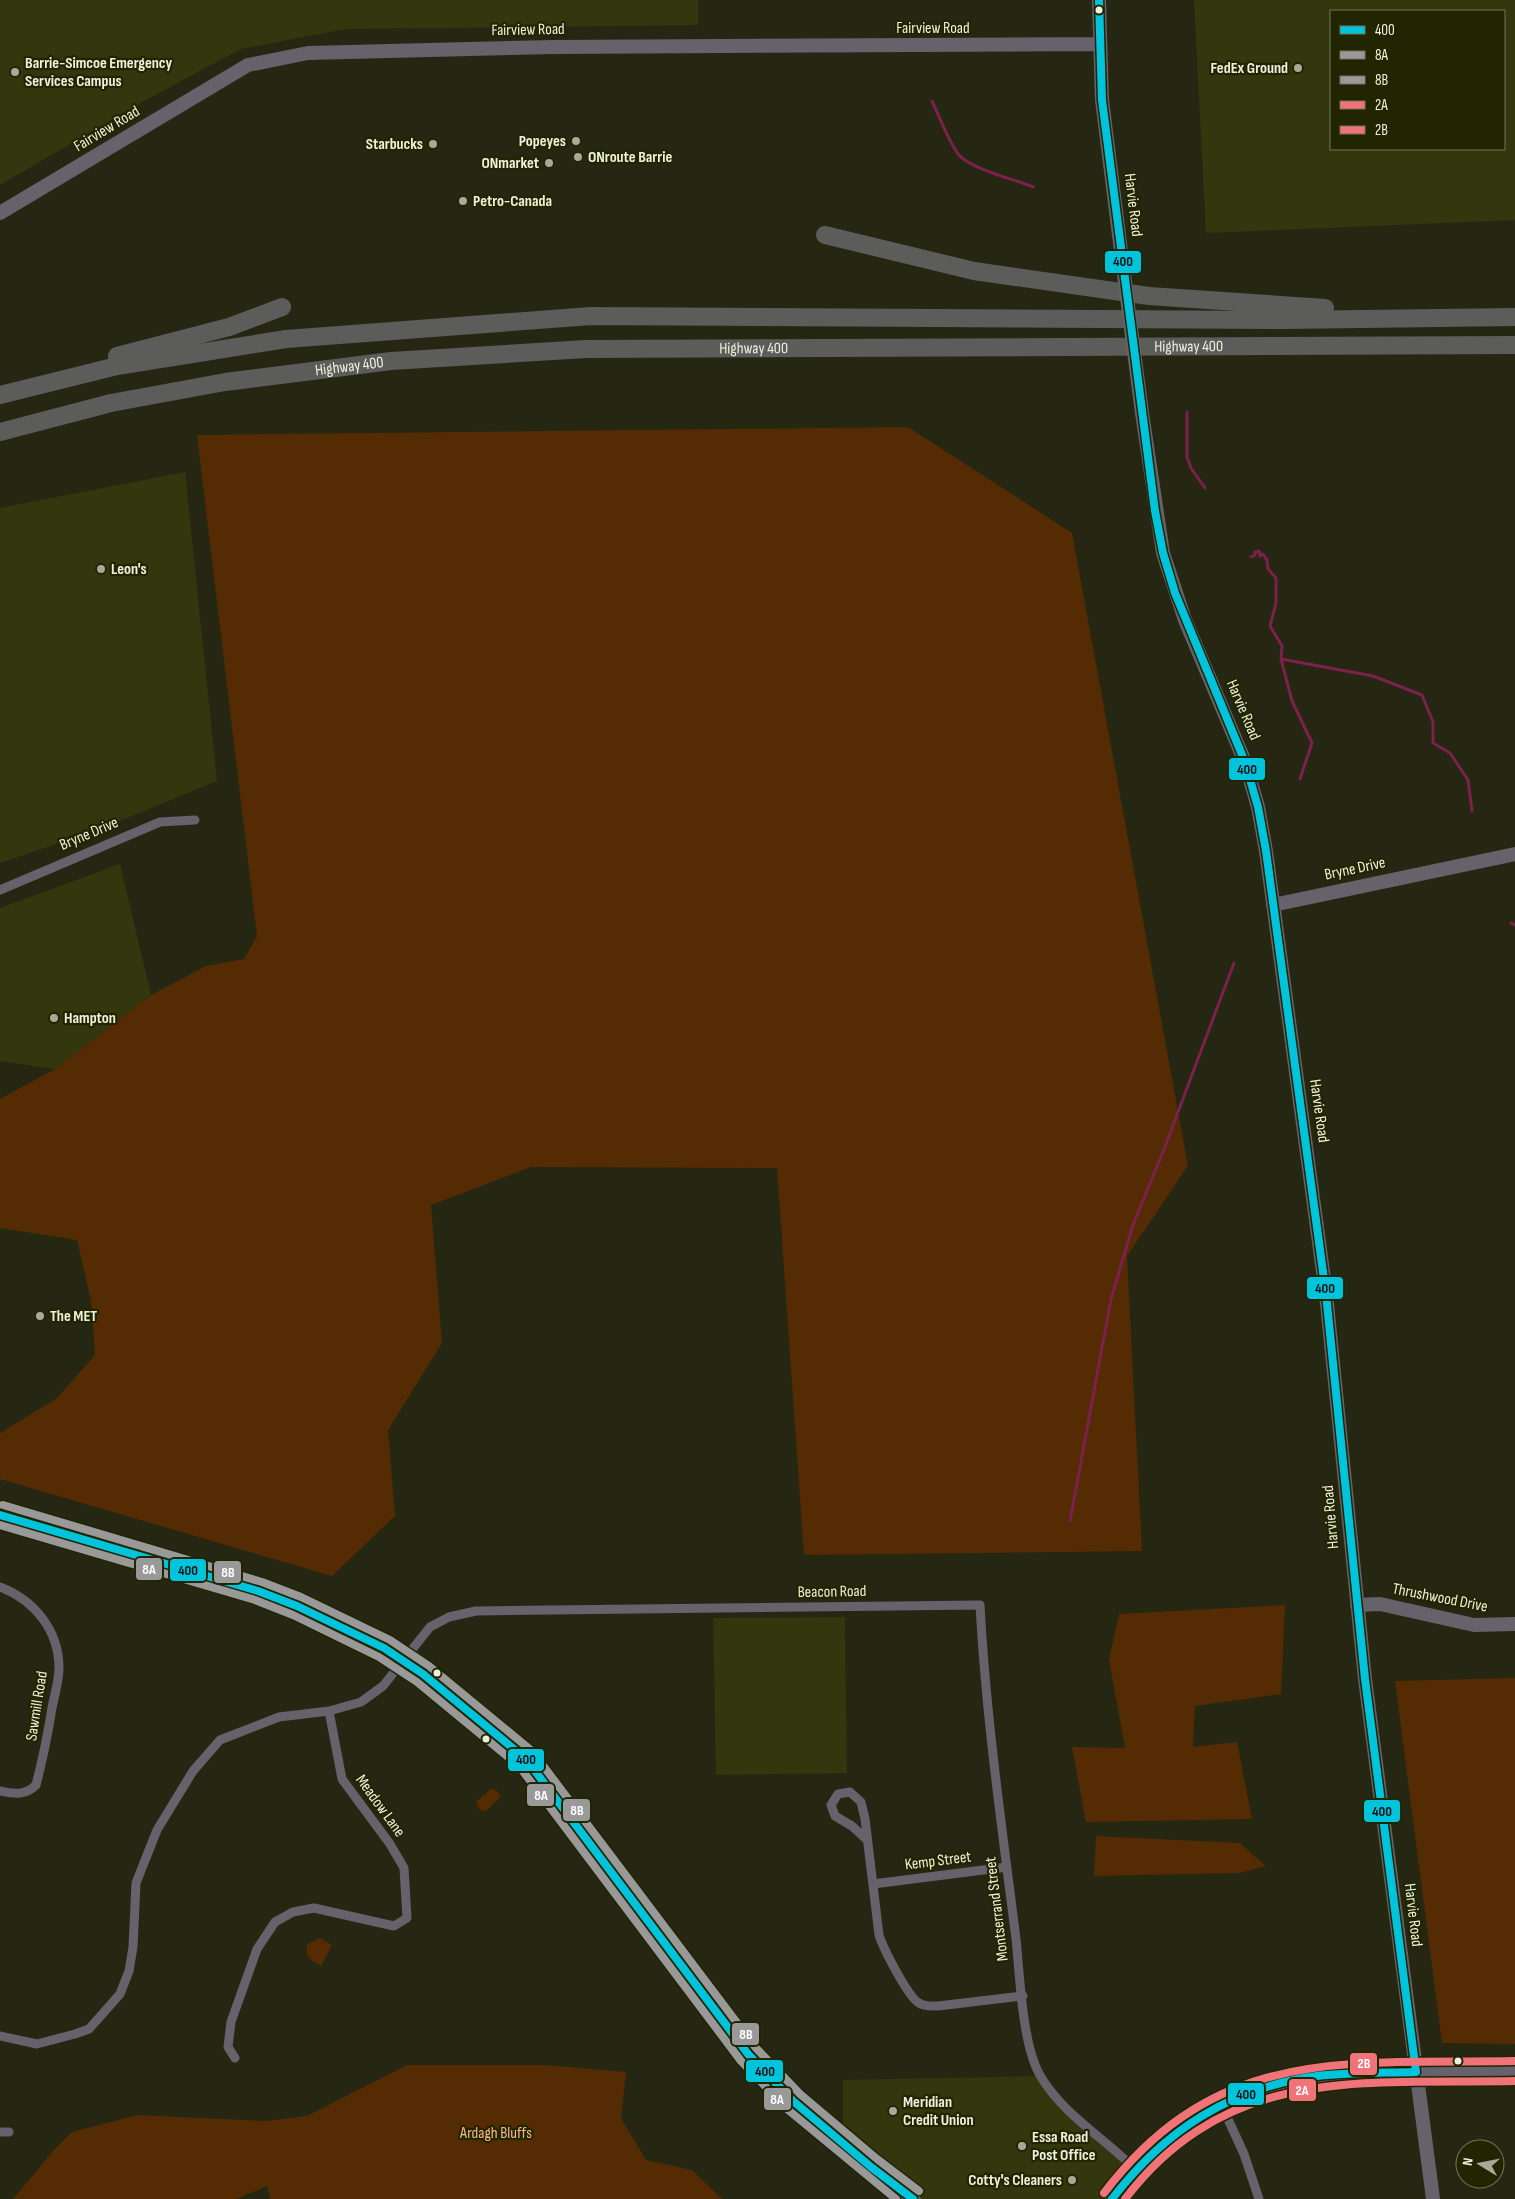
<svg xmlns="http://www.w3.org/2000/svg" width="1515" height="2199" viewBox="0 0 1515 2199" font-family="'Sofia Sans Condensed',sans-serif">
<rect width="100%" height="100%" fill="#252713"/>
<!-- built -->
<path fill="#32370d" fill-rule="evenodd" d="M0,0H698V25L346,29L241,49L144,101L0,185Z
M1194,0H1515V220L1206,233ZM1331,11H1504V149H1331Z
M185,472L217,781L98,830L0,863V508Z
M120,864L151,995L55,1069L0,1061V908Z
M845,1617L847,1773L716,1775L713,1618Z
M1040,2076L1054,2095L1135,2169L1112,2199H913L843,2144V2080Z"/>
<!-- green -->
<path fill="#552b03" d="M908,427L1072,533L1188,1166L1127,1256L1142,1551L804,1555L777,1168L531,1167L431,1205L442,1343L388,1430L395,1516L332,1576L0,1479V1433L56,1399L95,1355L91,1301L77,1240L0,1228V1099L55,1069L151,995L206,966L244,959L257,936L197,435Z
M1285,1605L1281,1694L1195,1706L1193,1747L1237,1742L1252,1819L1086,1822L1072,1747L1125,1748L1109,1660L1119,1614Z
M1515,1678V2044L1442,2043L1395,1681Z
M491,1789L496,1790L501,1797L485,1812L480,1810L476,1802Z
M1096,1836L1240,1843L1266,1866L1239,1873L1094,1876Z
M320,1938L332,1945L321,1966C310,1960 305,1957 307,1944Z
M407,2065H545L626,2072L621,2118L646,2160L692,2170L722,2199H270L267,2186L236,2199H13L53,2151L72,2132L138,2115L265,2121L307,2116Z"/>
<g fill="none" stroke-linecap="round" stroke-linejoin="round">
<!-- stream -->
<path stroke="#7b214b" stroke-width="3" d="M932,101C940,118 947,138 958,154C970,169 1014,179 1033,187
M1187,412V457L1191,468L1205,488
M1251,557L1255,555V552L1259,551L1260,556L1263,554L1267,560L1268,569L1276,578V603L1270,626L1282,646L1281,659L1292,701L1312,743L1300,779
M1281,659L1373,676L1422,695L1433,722V743L1450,753L1468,780L1472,811
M1511,923L1515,925
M1070,1521L1111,1299L1133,1225L1163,1152L1234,963"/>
<!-- street -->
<path stroke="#65626b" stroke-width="9" d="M0,890L160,822L195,820
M0,1587C34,1600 59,1630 59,1668C59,1683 53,1699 51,1714C47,1738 42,1762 36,1785C25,1796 14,1794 0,1791
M866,1839L852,1826L835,1816L831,1805L838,1794L850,1792L861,1802L865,1819L879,1935C883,1948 908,1997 919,2003C925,2007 931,2006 938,2006L1023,1996
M873,1884L1007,1867
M0,2036L37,2044L75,2034L89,2029L120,1994L129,1971L133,1947L136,1883L157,1830L193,1771L220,1740L279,1717L329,1711L361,1702L383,1686L430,1627L449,1617L476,1611L980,1605C986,1717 1002,1828 1016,1939C1020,1976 1022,2046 1041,2077C1064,2115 1104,2138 1135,2169
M235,2058L228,2047L231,2022L257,1949L275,1922L293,1912L314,1908L394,1926L407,1918L404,1868L390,1844L342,1779L329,1711
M1221,2104L1244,2154L1259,2199
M0,2132H9"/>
<!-- secondary -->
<path stroke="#66626b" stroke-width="14" d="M1099,0L1102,100L1122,259
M0,213L248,65L308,53L553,47L1099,44
M1142,413L1163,553L1185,620L1245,762L1258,807L1266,851L1326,1294L1365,1679L1433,2199
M1273,905L1515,854
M1357,1605L1380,1604L1474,1625L1515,1624
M1112,2199C1163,2123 1246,2081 1336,2074L1515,2071"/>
<!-- primary -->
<path stroke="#616062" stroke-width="15" d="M0,1515L258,1591L297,1606L384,1648L423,1674L526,1759L748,2054L793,2101L871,2167L913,2199"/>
<!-- highway -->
<g stroke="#5c5c5a" stroke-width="18">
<path d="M825,235L974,271L1149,296L1325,308"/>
<path d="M117,356L229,327L282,307"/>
<path d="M0,395L117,366L286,339L591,316L1285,320L1515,317"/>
<path id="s1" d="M0,432L111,403L225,382L391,361L586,349L1515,345"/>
</g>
<!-- secondary-bridge -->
<path stroke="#66626b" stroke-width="14" d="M1122,259L1142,413"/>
<!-- bus-1 casing -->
<g stroke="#222502" stroke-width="11">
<path id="bus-1" d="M1099,0L1102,100L1155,511L1163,553L1175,593L1245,762L1258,807L1266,851L1326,1294L1365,1679L1416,2072
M0,1515L258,1591L297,1606L384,1648L423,1674L526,1759L748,2054L793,2101L871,2167L913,2199
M1112,2199C1165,2130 1230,2088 1317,2076C1350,2072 1383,2073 1416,2072"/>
</g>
<!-- bus-2 casing -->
<g stroke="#222502" stroke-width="11">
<path id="bus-2" d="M0,1525L255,1600L293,1615L379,1657L417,1682L519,1766L741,2061L787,2109L896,2199"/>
</g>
<!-- bus-3 casing -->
<g stroke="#222502" stroke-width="11">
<path id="bus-3" d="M3,1505L262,1582L301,1597L390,1640L429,1666L532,1751L756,2048L800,2094L877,2159L919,2191"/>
</g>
<!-- bus-4 casing -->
<g stroke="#222502" stroke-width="11">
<path id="bus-4" d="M1125,2199C1228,2064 1364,2084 1515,2081"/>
</g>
<!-- bus-5 casing -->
<g stroke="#222502" stroke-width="11">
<path id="bus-5" d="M1104,2193C1218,2044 1347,2064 1515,2061"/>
</g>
<!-- bus-1 -->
<use href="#bus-1" stroke="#00c4dc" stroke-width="8"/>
<!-- bus-2 -->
<use href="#bus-2" stroke="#999" stroke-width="8"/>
<!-- bus-3 -->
<use href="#bus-3" stroke="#999" stroke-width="8"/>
<!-- bus-4 -->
<use href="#bus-4" stroke="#f0737a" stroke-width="8"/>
<!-- bus-5 -->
<use href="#bus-5" stroke="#f0737a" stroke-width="8"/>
</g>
<!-- markers -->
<g fill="#edf1dc" stroke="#222502" stroke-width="2">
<circle cx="1099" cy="10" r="4.5"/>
<circle cx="437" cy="1673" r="4.5"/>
<circle cx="486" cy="1739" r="4.5"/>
<circle cx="1458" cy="2061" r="4.5"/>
</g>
<g fill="#a7aa96" stroke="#222502" stroke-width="2">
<circle cx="1298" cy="68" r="5"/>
<circle cx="15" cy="72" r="5"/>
<circle cx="576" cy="141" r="5"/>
<circle cx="433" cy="144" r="5"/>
<circle cx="578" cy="157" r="5"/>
<circle cx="549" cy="163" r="5"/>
<circle cx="463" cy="201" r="5"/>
<circle cx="101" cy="569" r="5"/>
<circle cx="54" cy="1018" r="5"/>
<circle cx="40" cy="1316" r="5"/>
<circle cx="893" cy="2111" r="5"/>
<circle cx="1022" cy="2146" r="5"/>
<circle cx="1072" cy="2180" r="5"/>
</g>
<g text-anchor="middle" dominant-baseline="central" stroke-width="4.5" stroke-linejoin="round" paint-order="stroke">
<!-- street labels -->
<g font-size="16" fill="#edf1dc" stroke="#222502">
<text x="933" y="28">Fairview Road</text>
<text transform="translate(528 30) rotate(-1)">Fairview Road</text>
<text transform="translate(107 129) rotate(-31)">Fairview Road</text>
<text transform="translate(1133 205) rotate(83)">Harvie Road</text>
<text stroke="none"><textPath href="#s1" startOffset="1196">Highway 400</textPath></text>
<text stroke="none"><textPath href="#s1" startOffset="761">Highway 400</textPath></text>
<text stroke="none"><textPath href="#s1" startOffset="356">Highway 400</textPath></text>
<text transform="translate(1243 710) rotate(67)">Harvie Road</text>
<text transform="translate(89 834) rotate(-23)">Bryne Drive</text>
<text transform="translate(1355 869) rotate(-12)">Bryne Drive</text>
<text transform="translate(1319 1111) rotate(82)">Harvie Road</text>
<text transform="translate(1331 1517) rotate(-95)">Harvie Road</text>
<text transform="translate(832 1592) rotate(-1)">Beacon Road</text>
<text transform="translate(1440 1598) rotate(11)">Thrushwood Drive</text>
<text transform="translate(37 1706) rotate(-81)">Sawmill Road</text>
<text transform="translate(380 1806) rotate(54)">Meadow Lane</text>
<text transform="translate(938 1861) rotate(-7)">Kemp Street</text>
<text transform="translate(997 1909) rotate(-97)">Montserrand Street</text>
<text transform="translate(1413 1915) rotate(83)">Harvie Road</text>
</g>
<!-- poi labels -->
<g font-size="16" font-weight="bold" fill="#edf1dc" stroke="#222502" text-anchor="start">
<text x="25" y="63">Barrie-Simcoe Emergency<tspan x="25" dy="18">Services Campus</tspan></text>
<text x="1288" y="68" text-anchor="end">FedEx Ground</text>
<text x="566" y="141" text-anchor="end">Popeyes</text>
<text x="423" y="144" text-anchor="end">Starbucks</text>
<text x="588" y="157">ONroute Barrie</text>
<text x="539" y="163" text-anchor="end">ONmarket</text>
<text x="473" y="201">Petro-Canada</text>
<text x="111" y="569">Leon's</text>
<text x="64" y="1018">Hampton</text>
<text x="50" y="1316">The MET</text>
<text x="903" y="2102">Meridian<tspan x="903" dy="18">Credit Union</tspan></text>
<text x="1032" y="2137">Essa Road<tspan x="1032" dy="18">Post Office</tspan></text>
<text x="1062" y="2180" text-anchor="end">Cotty's Cleaners</text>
</g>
<!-- park labels -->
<g font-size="16" fill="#fcb687" stroke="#222502">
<text x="496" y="2133">Ardagh Bluffs</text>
</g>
</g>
<g stroke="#222502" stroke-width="2">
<rect x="1104" y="250" width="38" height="24" rx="5" fill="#00c4dc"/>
<rect x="1228" y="757" width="38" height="24" rx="5" fill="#00c4dc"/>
<rect x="1306" y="1276" width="38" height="24" rx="5" fill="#00c4dc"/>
<rect x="135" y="1557" width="28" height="24" rx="5" fill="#999"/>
<rect x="169" y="1558" width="38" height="24" rx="5" fill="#00c4dc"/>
<rect x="213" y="1560" width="29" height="24" rx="5" fill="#999"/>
<rect x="507" y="1748" width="38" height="24" rx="5" fill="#00c4dc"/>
<rect x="526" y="1783" width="29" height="24" rx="5" fill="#999"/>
<rect x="562" y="1798" width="29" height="24" rx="5" fill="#999"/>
<rect x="1363" y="1799" width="38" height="24" rx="5" fill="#00c4dc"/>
<rect x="731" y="2022" width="29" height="24" rx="5" fill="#999"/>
<rect x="1349" y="2052" width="29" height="24" rx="5" fill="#f0737a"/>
<rect x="745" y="2059" width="39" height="24" rx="5" fill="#00c4dc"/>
<rect x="1288" y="2078" width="29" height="24" rx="5" fill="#f0737a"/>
<rect x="1227" y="2082" width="38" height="24" rx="5" fill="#00c4dc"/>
<rect x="763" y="2087" width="29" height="24" rx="5" fill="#999"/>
</g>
<g font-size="14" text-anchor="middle" font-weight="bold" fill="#fff">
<text x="149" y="1574">8A</text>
<text x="228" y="1577">8B</text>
<text x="541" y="1800">8A</text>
<text x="577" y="1815">8B</text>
<text x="746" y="2039">8B</text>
<text x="1364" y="2068">2B</text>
<text x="1302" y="2095">2A</text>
<text x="777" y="2104">8A</text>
</g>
<g font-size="14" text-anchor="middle" font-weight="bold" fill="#111">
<text x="1123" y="266">400</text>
<text x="1247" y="774">400</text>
<text x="1325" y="1293">400</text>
<text x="188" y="1575">400</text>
<text x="526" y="1764">400</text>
<text x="1382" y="1816">400</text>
<text x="765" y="2076">400</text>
<text x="1246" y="2099">400</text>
</g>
<!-- legend -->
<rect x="1330" y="10" width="175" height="140" fill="#222502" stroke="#737759"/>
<rect x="1340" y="26" width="25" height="8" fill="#00c4dc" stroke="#737759"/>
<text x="1375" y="35" font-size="15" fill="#edf1dc">400</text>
<rect x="1340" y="51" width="25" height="8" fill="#999999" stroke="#737759"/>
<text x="1375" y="60" font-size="15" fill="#edf1dc">8A</text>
<rect x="1340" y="76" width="25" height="8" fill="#999999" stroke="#737759"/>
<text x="1375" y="85" font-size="15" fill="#edf1dc">8B</text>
<rect x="1340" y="101" width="25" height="8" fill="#f0737a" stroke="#737759"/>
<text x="1375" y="110" font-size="15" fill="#edf1dc">2A</text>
<rect x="1340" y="126" width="25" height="8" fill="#f0737a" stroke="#737759"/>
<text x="1375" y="135" font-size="15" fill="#edf1dc">2B</text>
<!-- north arrow -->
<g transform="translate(1480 2164) rotate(280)"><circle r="24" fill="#222502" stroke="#737759"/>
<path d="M0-4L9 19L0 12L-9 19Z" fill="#a7aa96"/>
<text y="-8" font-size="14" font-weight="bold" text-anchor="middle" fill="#edf1dc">N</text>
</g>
</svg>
